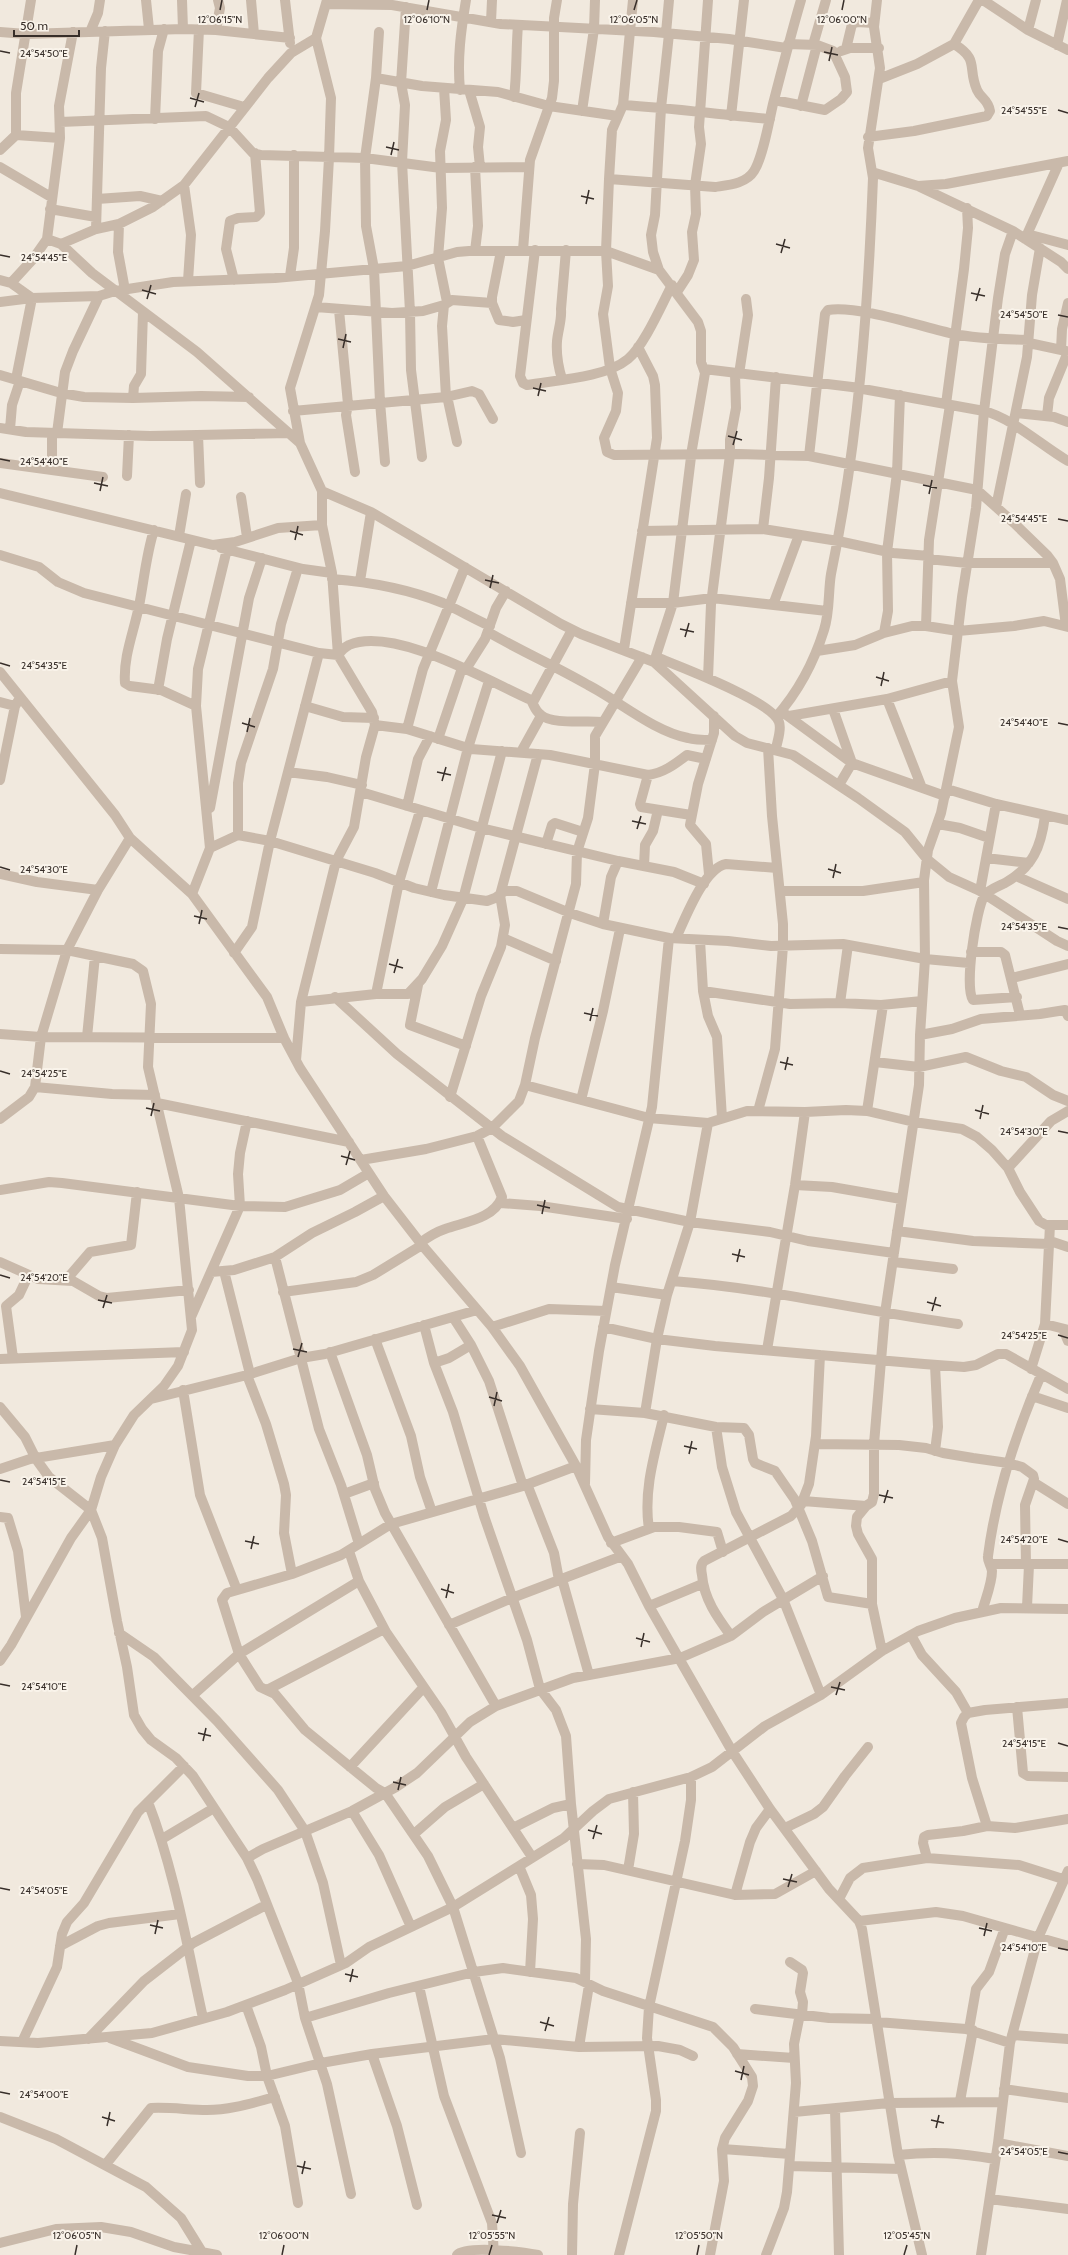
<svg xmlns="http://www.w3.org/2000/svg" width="1068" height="2255" viewBox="0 0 1068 2255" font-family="Cabin,sans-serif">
<rect width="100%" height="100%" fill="#f1e9de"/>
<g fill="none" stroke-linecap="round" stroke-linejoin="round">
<!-- street -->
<path stroke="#c9b9aa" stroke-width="10" d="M146,0L149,29
M182,0L183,29
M251,0L254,34
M285,0L290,43
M633,0L623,105L612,130L609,179L606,251L608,286L603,314L610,368L618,393L616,411L604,438L607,452L614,455L739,454L809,456L977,490L1014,523L1047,555L1053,563L1060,579L1066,626
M983,0L1028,30L1068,50
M326,4L392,5L501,24L654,32L729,39L786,48
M406,7L401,83L405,105L402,162L410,312L411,370L422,457
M491,22L492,0
M199,29L196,93L244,107
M216,30L220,8L218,0
M1028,30L1036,0
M0,32L26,34L183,29L216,30L290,38
M90,32L98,13L100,0
M379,32L376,78L365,158L366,226L374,269L380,402L385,462
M666,33L669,0
M813,45L826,0
M1057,45L1067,0
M846,49L852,24L857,22L874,23
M841,51L850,48H879
M376,78L422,86L498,92L549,106L618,116
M879,79L917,64L954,44L979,0
M444,88L446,120L440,151L442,208L438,258L447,302
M460,90C457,59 461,30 466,0
M469,90L480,127L478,147L480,167
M514,97C517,73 516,49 518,25
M774,100L825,110L841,99L847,92L845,77L833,51L817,45L788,44
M623,105C673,108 721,115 770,119
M801,106L817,45
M582,111L594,29L595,0
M731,116L744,0
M155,119L158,51L164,29
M60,122L206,116L229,127L253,153L261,155L365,158L441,168L529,167
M16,135V93L31,0
M868,137L914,131L987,116L990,111C988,99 981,99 977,90C967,67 980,60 954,44
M0,150L16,135L60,138
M0,167L51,197
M475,167L478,226L475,251
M872,172L918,186L946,184L1068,161
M609,179L715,187C728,185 746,184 754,171C763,157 769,121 773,104C782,69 791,34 801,0
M184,185L191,235L188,281
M920,187L1013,231L1061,262L1068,269
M97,199L140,196L162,201
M50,209L96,217
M119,224L118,252L125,290
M96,229L101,68L105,31
M1027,234L1068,245
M47,239L61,244L92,273L197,352L300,443L322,491V525L332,573L338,655L372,712L375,725L366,757L354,827L336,861L301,1002L296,1060
M1025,239L1059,163
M61,244L96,229L119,224L153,207L184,185L268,78L291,53L316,38L327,0
M523,250L530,160L552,98L554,81V18L557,0
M535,250L520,376L523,383L527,385C556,380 605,378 628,359C644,346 662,304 672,285
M501,251L492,297V303L499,320L513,322L526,320
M659,270L653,252L651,235L655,215L661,108L669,34
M290,276L294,248V155
M0,280L11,283L32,298L16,379
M234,280L226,249L230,221L238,218L256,217L260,213L255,153
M11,283L33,259L47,239L60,138L59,106L73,32
M677,292L688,275L694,260L692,232L696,214L695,185L701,144L699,127L708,0
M0,302L32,298L99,296L115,291L173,282L275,278L407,266L457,252L469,251H606L659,270L698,322L701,331V362L705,373L692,449L673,603L654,662
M444,305L442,326L446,397
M316,307L392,313L423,311L444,305L452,300L492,303
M339,310L348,404L346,415L355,472
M1029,343L1066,351
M1061,350L1062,329L1068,303
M704,369L852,387L984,411C1012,418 1042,446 1068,461
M739,374L748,315L746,299
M0,375L61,393L84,397L133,398L201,396L249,397
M562,379C558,366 556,355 557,341C558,330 562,320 561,309L566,250
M447,396L457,442
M133,398L134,386L141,374L143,312
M946,404L964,269L968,228L967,208
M293,411L446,397L472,391L479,394L493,419
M1016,413L1054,417L1068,422
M1047,416L1049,398L1068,352
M0,428L26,432L150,436L289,433
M10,429L12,405L20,381
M57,433L65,372L73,351L99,296
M198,435L200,483
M300,443L290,388L319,295L325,231L329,158L331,98L316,38
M809,456L825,314L828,310C858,305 922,327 954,334C978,339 1003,339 1028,340
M0,463L103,477
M52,469V433
M127,476L129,435
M322,491L371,512L561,624L581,634L654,662L735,736L747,743L793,755L858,798L905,832L927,859L949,877L980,891L1057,941L1068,946
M0,493L213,545L235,542L278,528L322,525
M241,497L247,537
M996,507L1027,357L1032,295L1040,248
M763,529L769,478L776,377
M154,530C146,555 144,581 139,606C134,631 123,657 125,683L130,686L161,690L196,706
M642,531L763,529L838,541L893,553L929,556
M179,536L186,494
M221,548L303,569L332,573
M0,555L39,567L58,582L84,593L319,653L338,655C341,651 345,647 349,645C394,626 488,681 531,700C534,705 535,711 541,715C553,725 586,720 602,722
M928,559L967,563H1053
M332,579C370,582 408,589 443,603C459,610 474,619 490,626
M360,581L371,512
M631,603H673L712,598L827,611
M773,605L799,535
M926,626L929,540L950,405
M488,632C521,651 555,666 588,685C619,701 653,731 688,738C695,740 704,740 712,740
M884,633L888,611L887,552L897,473L900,395
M624,649L657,438L655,385L653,376L638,347
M817,651L855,645L884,633L912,626H926L958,631L1014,626L1044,621L1068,627
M656,657C678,666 772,701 779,722C782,730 777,741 776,749
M466,669L485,639L496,608L506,591
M0,672L115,815L130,838L192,894L267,997L284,1038L300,1068L384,1196L422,1245L492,1327L520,1366L576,1466L608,1537L628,1564L649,1606L732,1751L770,1809L829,1889L859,1921L862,1929L898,2155L922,2255
M708,678L711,604L730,455V440L736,408L735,374
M158,690L167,639L191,540
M887,699L922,788
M0,702L15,706
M533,702L572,630
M305,706L343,717L374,718
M833,709L852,763L839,785
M781,711L852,763L945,796
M789,716L887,699L952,681
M776,717C798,692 814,662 824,630C830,612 828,592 831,574C858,444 868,310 873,178L868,148L880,68L874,27L877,0
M375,725L407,729L471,749L550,755L648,775C663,773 674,765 687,755L706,759
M407,729L423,669L465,567
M438,739L462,668
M521,752L541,716
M288,772L327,777L362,785
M648,775L640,804L641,807L691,815
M0,780L15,706L20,698
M947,789L996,804L1068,820
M361,792L481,828L618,861L674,872L704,884
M407,806L418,759L430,736
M210,808L249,598L262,558
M938,824L960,828L989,838
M238,835V783L241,763L273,669L281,624L298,568
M546,844L552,825L555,823L583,832
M210,848L196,706L198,669L227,549
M986,858L1029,863
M644,866L645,845L653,831L658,810
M0,874L37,882L98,890
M709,874L706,844L690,825L698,784L714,733V716
M1016,876L1068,899
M780,891H863L924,882
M980,891L996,804
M431,892L468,748L489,681
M192,894L210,848L238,835L270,841L375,873L414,888L444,895L487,901L495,898L505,891H517L570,913L603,924L669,938L728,941L771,946L843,944L925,959L969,963
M603,924L611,877L618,861
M503,938L556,961
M676,938C685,919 704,868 726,864L777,868
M700,940L703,991L708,1016L717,1037L722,1118
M0,949L67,950L133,964L143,971L151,1004L148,1067L179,1198L192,1330L178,1366L164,1386L134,1415L115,1445L101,1477L91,1510L71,1538L11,1645L0,1661
M971,952H1001L1005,955L1020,1015
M234,953L252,927L270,841L319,653
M1012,978L1068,964
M418,985L410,1025L466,1046
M703,991L790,1004L840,1003L881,1005L922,1001
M376,994L399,882L420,811
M335,997L397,1054L502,1136L618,1207L690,1222L770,1232L808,1241L894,1253
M1017,997L973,1000C964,987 976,910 984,896C988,890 999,886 1005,883C1033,867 1041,847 1045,816
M301,1002L376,994H408L422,979L442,946L463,899L502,751
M840,1003L848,945
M0,1034L41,1037L284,1038
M920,1035L952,1029L981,1019L1040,1014L1065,1010L1068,1016
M87,1037L95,956
M875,1062L919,1067L966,1057L1001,1071L1026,1077L1053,1095L1068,1101
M525,1085L649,1118L708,1123L747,1111L805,1112L846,1110L867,1111L914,1122L962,1129L977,1137L992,1150L1008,1168L1020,1192L1039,1221L1046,1225H1068
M35,1087L112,1094L155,1095
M450,1097L481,996L501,947L505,925L500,895L538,754
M581,1100L603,1011L620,929
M157,1103L349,1142
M758,1111L775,1049L783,946V924L772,816L768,748
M867,1111L883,1005
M0,1119L29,1097L35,1087L41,1037L67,950L98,890L130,838
M361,1160L426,1149L477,1136L492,1128L519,1101L525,1085L535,1038L576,884L577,852L588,818L595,764V736L642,657
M1008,1168L1051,1121L1068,1111
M795,1185L832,1187L901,1199
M0,1190L49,1182L62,1183L240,1206L285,1207L340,1190L369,1173
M500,1203L540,1206L627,1219
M897,1231L973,1241L1049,1244
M1050,1241L1068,1247
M420,1243C428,1237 436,1232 445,1229C464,1222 494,1219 502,1197L477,1136
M275,1257L319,1429L341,1485L359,1544
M0,1262L38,1279L73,1281L99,1296L107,1298L189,1290
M894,1262L953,1269
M224,1271L250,1374
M211,1272L234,1270L275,1257L312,1233L355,1212L384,1196
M66,1280L90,1252L131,1245L137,1192
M672,1281C768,1288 862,1311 958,1324
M611,1287L667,1295
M283,1292L356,1282L373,1275L422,1245
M191,1317L240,1206L238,1174L240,1153L247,1121
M453,1317L471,1345L489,1381L523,1486
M1045,1324L1068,1330
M424,1325L434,1363L453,1412L484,1516L527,1640L540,1689L556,1710L566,1736L571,1804L586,1939L585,1981
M492,1327L549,1309L606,1311
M603,1327L657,1339L715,1346L924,1364L964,1367L976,1365L998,1354H1006L1068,1389
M1063,1329L1068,1341
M375,1339L411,1436L420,1477L432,1512
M767,1350L795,1185L805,1112
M330,1352L367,1455L375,1489L385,1513L496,1706
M13,1358L6,1306L19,1295L28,1276
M0,1359L184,1352
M434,1363L449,1358L471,1345
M935,1365L938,1427L935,1451
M1031,1369L1045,1324L1050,1225
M247,1375L266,1424L284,1484L286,1495L284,1533L292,1574
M183,1390L200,1495L237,1590
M1032,1396L1068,1408
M151,1399L247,1375L301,1358L325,1354L477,1310
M0,1407L25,1437L36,1459L49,1477L91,1510L102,1538L117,1621L127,1667L134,1715L142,1729L151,1740L176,1758L193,1776L247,1858L257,1879L298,1983L305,2018L327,2084L351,2194
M590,1409L645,1413L716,1427L744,1428L749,1435L753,1459L755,1463L775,1471L795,1500L812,1541L828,1597L872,1604
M645,1413L657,1339L667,1295L690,1222L708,1123
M716,1427L722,1467L736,1512L783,1599L821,1695
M815,1444L899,1445L926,1448L943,1453L973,1458L1008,1463L1022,1467L1033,1475L1034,1479L1025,1505L1026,1565
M0,1469L30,1459L115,1445
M1033,1482L1068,1504
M527,1484L554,1553L559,1580
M585,1484L586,1440L599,1351L615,1265L652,1107L669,938
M344,1494L374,1483
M803,1501L866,1506
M0,1517L8,1518L18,1551L26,1617
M649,1529C643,1490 655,1453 664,1415
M611,1543L654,1527H679L717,1532L723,1552
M349,1551L359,1581L386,1632L441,1712L466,1757L532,1857
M990,1564H1068
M562,1579L589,1675
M649,1606L702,1584
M1027,1607L1029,1565
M982,1612C985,1600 992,1584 992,1571C991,1565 987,1561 988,1556C996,1493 1016,1433 1041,1375
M449,1625L512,1598L622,1556
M119,1633L154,1657L217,1721L278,1790L305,1831L323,1883L341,1965
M911,1635L922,1655L956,1692L968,1713
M731,1636C717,1617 704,1599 702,1575C701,1570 700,1565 704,1561L791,1516L801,1505L809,1484L816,1436L820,1355
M882,1651L872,1604V1559L858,1534L856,1526L857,1517L866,1506L872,1502L874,1494V1444L885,1313L919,1085L920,1035L925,959L924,880L928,850L941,813L959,727L952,681L962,597L976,508L984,411L998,298L1005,254L1013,231
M267,1690L384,1629
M193,1695L239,1654L359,1581
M1017,1707L1023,1773L1028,1776L1068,1777
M350,1767L423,1688
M148,1802C175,1872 187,1946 203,2018
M352,1811L379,1855L411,1927
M987,1826L972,1778L961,1723L964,1717L968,1713L985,1710L1068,1703
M513,1828L553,1808L571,1804
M785,1828L814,1814L823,1807L845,1776L868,1747
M414,1834L445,1807L484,1784
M162,1839L214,1808
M247,1858L263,1849L352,1811L396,1787L417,1773L470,1722L496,1706L573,1678L680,1658L731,1636L763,1612L823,1576
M927,1858L923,1843L924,1837L928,1835L963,1831L987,1826L1015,1828L1068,1819
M577,1864L604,1865L735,1895L775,1894L816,1871
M519,1866L531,1895L533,1919L530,1972
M628,1870L634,1834L633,1792
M735,1895L750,1842L756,1828L770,1809
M839,1899L850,1878L863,1868L927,1858L1019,1865L1063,1879
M859,1921L936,1912L963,1916L1068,1946
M60,1946L98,1926L109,1923L180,1914
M790,1962L802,1970L803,1973L800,1992L803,2002L802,2014
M419,1986L444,2096L492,2223L494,2255
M246,2005L261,2047L267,2076L285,2126L298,2203
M755,2009L829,2018L876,2019
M305,2018L389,1993L474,1972L503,1968L576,1978L603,1991L713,2027L733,2047L752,2077L753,2086L748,2101L725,2138L722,2149L724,2181L710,2255
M877,2022L966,2029L1010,2043
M969,2029L976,1989L989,1972L1005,1928
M1012,2035L1068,2039
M110,2038L188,2067L248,2076H267L321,2063L372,2054L494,2039L579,2047L658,2046L680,2050L693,2056
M88,2039L144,1981L193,1943L266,1905
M0,2041L38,2043L152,2033L227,2012L285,1990L346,1963L369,1947L453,1907L564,1838L593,1811L609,1799L691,1777L712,1767L765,1726L821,1695L882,1651L918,1631L955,1618L1001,1608L1068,1609
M22,2042L57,1967L62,1934L67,1922L84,1903L138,1812L184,1766
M579,2047L589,1985
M372,2054L397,2126L417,2205
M737,2054L794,2058
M1004,2089L1068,2098
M960,2101L973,2030
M835,2109L839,2255
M794,2112L889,2103L1002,2102
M0,2117L56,2139L146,2187L181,2218L202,2252
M998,2143L1068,2156
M722,2149L790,2154
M521,2153L500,2058L453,1907L428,1856L385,1793L376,1788L305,1730L275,1694L260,1687L239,1654L222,1600L227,1593L292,1574L341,1555L391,1524L523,1486L576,1466
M898,2155C935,2151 959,2153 995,2159
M106,2164L151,2108C171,2107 189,2110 207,2110C231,2110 252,2103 275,2097
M790,2166L901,2169
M990,2199L1068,2209
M0,2243L56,2229L101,2227L131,2232L174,2247L217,2255
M457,2255C466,2245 524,2252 538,2255
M572,2255L573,2204L580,2133
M619,2255L656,2111V2100L647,2038L649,2007L685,1841L691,1800V1777
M766,2255L784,2208L787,2192L796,2083L794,2044L800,2014
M981,2255L998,2143L1010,2043L1038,1938L1068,1871"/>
</g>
<!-- ticks -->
<path fill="none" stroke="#372e29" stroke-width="1.5" d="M220,10L222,0M427,10L429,0M634,10L637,0M842,10L844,0M0,51L10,53M824,52L838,55M829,61L832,47M190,98L204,102M195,107L199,93M1058,110L1068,113M386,147L399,150M391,155L394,142M581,196L594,199M586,204L589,190M776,244L790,248M781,253L785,239M0,255L10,257M142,290L156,294M971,293L985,296M147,299L151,285M976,301L980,288M1058,315L1068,317M338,339L351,342M343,348L346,334M533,388L546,391M538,396L541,383M728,436L742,440M733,445L737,431M0,459L10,461M94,483L108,486M923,485L937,488M100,491L103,477M929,494L932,480M1058,519L1068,521M290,531L303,535M295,540L298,526M485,580L499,583M490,588L493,575M680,629L694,632M685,637L689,623M0,663L10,666M876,677L889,681M881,686L884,672M242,723L255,727M1058,723L1068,725M247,732L250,718M437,772L451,775M442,781L446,767M632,821L646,824M637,829L641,816M0,867L10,870M828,869L841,873M833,878L836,864M194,916L207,919M199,924L202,910M1058,927L1068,929M389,964L403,968M394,973L398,959M584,1013L598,1016M590,1021L593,1008M780,1062L793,1065M785,1070L788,1057M0,1071L10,1074M146,1108L160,1111M975,1110L989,1114M151,1116L154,1103M980,1119L983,1105M1058,1131L1068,1133M341,1156L355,1160M346,1165L350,1151M537,1205L550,1208M542,1214L545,1200M732,1254L745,1257M737,1262L740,1249M0,1275L10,1278M98,1300L112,1303M927,1302L941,1306M103,1308L107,1295M932,1311L936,1297M1058,1335L1068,1338M293,1349L307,1352M298,1357L302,1343M489,1397L502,1401M494,1406L497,1392M684,1446L697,1449M689,1454L692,1441M0,1480L10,1482M879,1495L893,1498M884,1503L888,1490M1058,1539L1068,1542M245,1541L259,1544M251,1549L254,1536M441,1589L454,1593M446,1598L449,1584M636,1638L650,1642M641,1647L644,1633M0,1684L10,1686M831,1687L845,1690M836,1695L840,1682M198,1733L211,1736M203,1741L206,1728M1058,1743L1068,1746M393,1782L406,1785M398,1790L401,1777M588,1830L602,1834M593,1839L597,1825M783,1879L797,1882M788,1887L792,1874M0,1888L10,1890M150,1925L163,1928M979,1928L992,1931M155,1934L158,1920M984,1936L987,1923M1058,1948L1068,1950M345,1974L358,1977M350,1982L353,1969M540,2022L554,2026M545,2031L549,2017M735,2071L749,2075M741,2080L744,2066M0,2092L10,2094M102,2117L115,2121M931,2120L944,2123M107,2126L110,2112M936,2128L939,2115M1058,2152L1068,2154M297,2166L311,2169M302,2174L305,2161M492,2215L506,2218M497,2223L501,2210M75,2255L77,2245M282,2255L284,2245M489,2255L492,2245M697,2255L699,2245M904,2255L907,2245"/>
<g font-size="10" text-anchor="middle" fill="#372e29" stroke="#f9f3ea" stroke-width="4" stroke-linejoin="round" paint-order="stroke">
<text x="220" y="23">12°06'15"N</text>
<text x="427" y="23">12°06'10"N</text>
<text x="634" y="23">12°06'05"N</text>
<text x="842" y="23">12°06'00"N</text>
<text x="44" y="57">24°54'50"E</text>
<text x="1024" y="114">24°54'55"E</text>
<text x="44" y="261">24°54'45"E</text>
<text x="1024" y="318">24°54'50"E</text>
<text x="44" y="465">24°54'40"E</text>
<text x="1024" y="522">24°54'45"E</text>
<text x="44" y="669">24°54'35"E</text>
<text x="1024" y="726">24°54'40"E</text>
<text x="44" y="873">24°54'30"E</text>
<text x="1024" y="930">24°54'35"E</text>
<text x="44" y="1077">24°54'25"E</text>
<text x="1024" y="1135">24°54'30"E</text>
<text x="44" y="1281">24°54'20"E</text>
<text x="1024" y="1339">24°54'25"E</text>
<text x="44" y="1485">24°54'15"E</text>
<text x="1024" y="1543">24°54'20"E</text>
<text x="44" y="1690">24°54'10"E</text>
<text x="1024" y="1747">24°54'15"E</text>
<text x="44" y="1894">24°54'05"E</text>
<text x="1024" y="1951">24°54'10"E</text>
<text x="44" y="2098">24°54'00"E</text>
<text x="1024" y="2155">24°54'05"E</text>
<text x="77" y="2239">12°06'05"N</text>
<text x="284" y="2239">12°06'00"N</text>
<text x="492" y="2239">12°05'55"N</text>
<text x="699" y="2239">12°05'50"N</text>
<text x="907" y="2239">12°05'45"N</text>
</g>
<!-- scale -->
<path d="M14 30v6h65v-6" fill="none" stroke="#372e29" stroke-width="2"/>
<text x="20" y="30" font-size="12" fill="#372e29" stroke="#f9f3ea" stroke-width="3" paint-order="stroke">50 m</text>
</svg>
